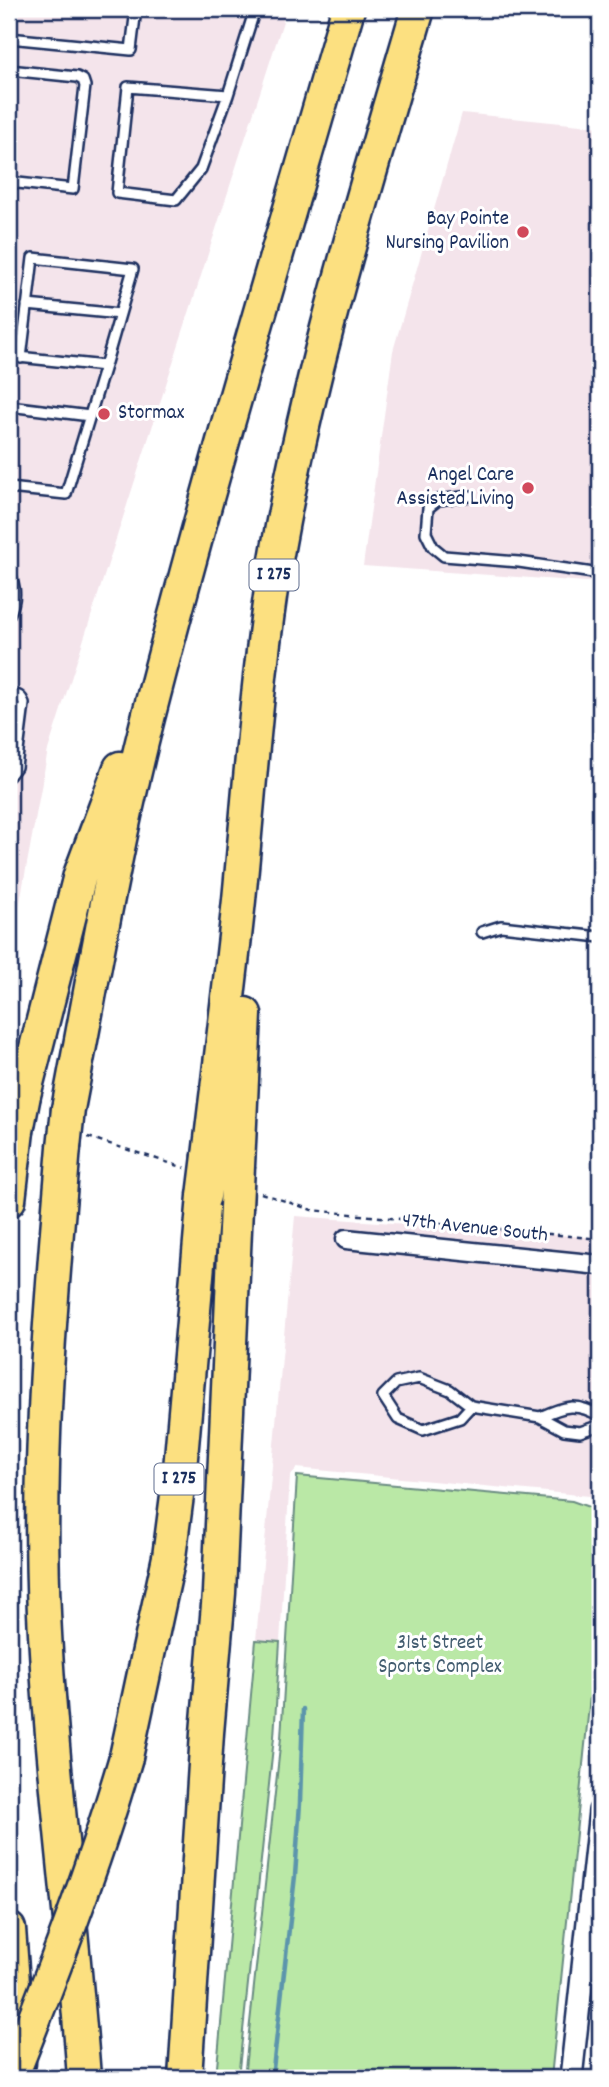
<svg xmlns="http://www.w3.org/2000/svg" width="609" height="2087" viewBox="0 0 609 2087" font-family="Dekko,sans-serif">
<rect width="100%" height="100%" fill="#fff"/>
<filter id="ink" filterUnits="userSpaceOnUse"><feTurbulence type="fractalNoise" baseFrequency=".0143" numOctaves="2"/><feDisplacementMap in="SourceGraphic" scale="14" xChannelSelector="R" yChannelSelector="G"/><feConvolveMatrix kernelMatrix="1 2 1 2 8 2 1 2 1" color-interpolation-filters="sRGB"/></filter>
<g filter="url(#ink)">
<!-- built -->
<path fill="#f4e4eb" d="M9,9H287L48,750L9,961Z
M462,113L600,127V583L363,566L393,351Z
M295,1216L600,1238V1256L339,1230L337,1246L600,1274V1497L297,1468L290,1476L280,1642L256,1640Z"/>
<!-- green -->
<path fill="#bae8a6" stroke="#6a8c82" stroke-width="2" d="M297,1476L572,1501L600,1511V1598L551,2078H244L281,1738Z
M256,1640L280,1642L274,1737L238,2078H216Z"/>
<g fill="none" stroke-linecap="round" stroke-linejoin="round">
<!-- stream -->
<path stroke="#5c95ac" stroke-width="4.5" d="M272,2078L295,1876L300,1803L303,1709"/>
<!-- service casing -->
<g stroke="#1b2f5e" stroke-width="14">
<path id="service" d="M9,38L131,50L136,9
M9,70L77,77L83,80L85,86L73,189L9,182
M228,95L128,87L117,193L176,200L201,169L228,95L255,9
M27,305L120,314
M9,356L105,366L66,494L9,488
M21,358L33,258L133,269L105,366
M9,406L90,416
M470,496L438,500L428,508L426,533L433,547L444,556L519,562L600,574
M9,572C16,586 17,600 9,615
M9,694C17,695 22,695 24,704L16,767L9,776
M482,932L501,926L600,937
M471,1406L460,1418L423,1430L398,1419L383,1396L396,1383L419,1378L450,1390L471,1406L540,1417L564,1430L580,1432L600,1425
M540,1417C564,1406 576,1402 600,1416"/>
</g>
<!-- minor casing -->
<g stroke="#1b2f5e" stroke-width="23">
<path id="minor" d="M346,1239L600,1265"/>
</g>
<!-- tertiary casing -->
<g stroke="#1b2f5e" stroke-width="26">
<path id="tertiary" d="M571,2078L600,1811"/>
</g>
<!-- motorway casing -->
<g stroke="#1b2f5e" stroke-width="37">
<path id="motorway" d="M24,1095L80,875L120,768
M68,1109C93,979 115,847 148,718C209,480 280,245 348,9
M64,1147C51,1302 37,1457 44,1613C51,1769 73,1923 84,2078
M209,1156C219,1071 230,985 239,900C249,796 256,693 271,590C302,393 362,200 418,9
M238,1166L245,1014
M9,1200L17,1131
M126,1757L169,1557L179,1480L204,1196
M9,1929L19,2063
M185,2078L207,1733L219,1593L236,1207"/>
</g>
<!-- path -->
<path stroke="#1b2f5e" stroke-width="2.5" stroke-dasharray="5 5" stroke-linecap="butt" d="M88,1137L185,1168
M261,1193L312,1210L600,1239"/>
<!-- service -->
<use href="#service" stroke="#fff" stroke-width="9"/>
<!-- minor -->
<use href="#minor" stroke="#fff" stroke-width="18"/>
<!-- tertiary -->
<use href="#tertiary" stroke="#fff" stroke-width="21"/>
<!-- motorway -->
<use href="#motorway" stroke="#fce080" stroke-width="32"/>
<!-- motorway-bridge casing -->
<g stroke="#1b2f5e" stroke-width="37" stroke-linecap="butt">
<path id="motorway-bridge" d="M17,1131L24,1095
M64,1147L68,1109
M204,1196L209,1156
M236,1207L238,1166
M11,2078C53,1972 94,1867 126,1757"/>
</g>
<!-- motorway-bridge -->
<use href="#motorway-bridge" stroke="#fce080" stroke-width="32"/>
</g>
</g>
<!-- markers -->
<g fill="#d1495b" stroke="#fff" stroke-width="2.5">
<circle cx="523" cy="232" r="7"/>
<circle cx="104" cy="414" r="7"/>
<circle cx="528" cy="488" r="7"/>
</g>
<g text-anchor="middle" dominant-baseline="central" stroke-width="6" stroke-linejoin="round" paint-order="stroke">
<!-- shield labels -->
<g fill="#fff" stroke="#5f6d8e" stroke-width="2">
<rect x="249.5" y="559.5" width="49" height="31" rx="5"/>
<rect x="154.5" y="1463.5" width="49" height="31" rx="5"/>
</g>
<g font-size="19" font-weight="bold" fill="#1b2f5e">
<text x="274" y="575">I 275</text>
<text x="179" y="1479">I 275</text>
</g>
<!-- poi labels -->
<g font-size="21" fill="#1b2f5e" stroke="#fff" text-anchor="end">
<text x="509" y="220">Bay Pointe<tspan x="509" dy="24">Nursing Pavilion</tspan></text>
<text x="118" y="414" text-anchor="start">Stormax</text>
<text x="514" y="476">Angel Care<tspan x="514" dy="24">Assisted Living</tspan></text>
</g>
<!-- street labels -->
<g font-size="21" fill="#1b2f5e" stroke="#fff">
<text transform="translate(475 1229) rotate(6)">47th Avenue South</text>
</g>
<!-- park labels -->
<g font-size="21" fill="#435d70" stroke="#fff">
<text x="440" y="1644">31st Street<tspan x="440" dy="24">Sports Complex</tspan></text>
</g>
</g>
<!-- margin -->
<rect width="609" height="2087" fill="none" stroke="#fff" stroke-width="35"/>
<rect x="18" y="18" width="574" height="2052" fill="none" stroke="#1b2f5e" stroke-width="2.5" filter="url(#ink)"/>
</svg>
